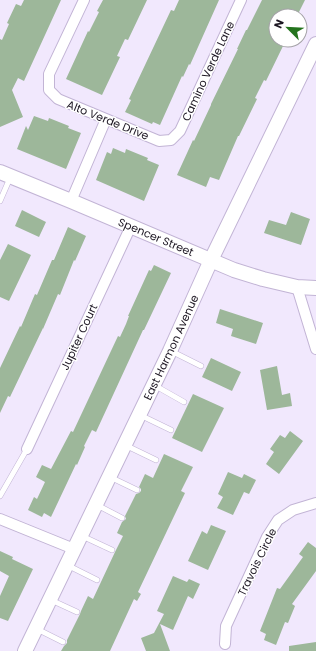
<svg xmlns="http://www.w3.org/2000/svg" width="316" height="651" viewBox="0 0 316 651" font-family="Poppins,sans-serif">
<rect width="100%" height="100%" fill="#f1e8fd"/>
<!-- building -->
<path fill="#9db79a" d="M24,0H61L24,81L18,78L12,90L23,117L0,127V39L2,40L9,24L7,23L16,4L21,6Z
M103,0H147L128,40L125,39L117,56L120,57L102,95L66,79L88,31L89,32L99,12L97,11Z
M179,0H219L190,65L189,64L183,77L182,76L160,125L153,122L152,124L125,112L131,100L129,99L171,10L174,11Z
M262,0H305L297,16H276V40H283L282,43L284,44L266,81L264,80L255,98L257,99L239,136H238L219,180L210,177L206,187L177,175L193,140L194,141L211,105V104L238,49H237L246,30H247Z
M34,116L48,121L49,118L69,126L68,128L81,133L66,169L17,149L26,126L28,130Z
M113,148L125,153L126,149L148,158L147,160L159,165L144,201L96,180L107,152L111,154Z
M22,210L46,222L39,237L15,226Z
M291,212L310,219L301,245L264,233L269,220L286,225Z
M68,227L86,236L75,261L74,260L60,295L58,294L43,329V328L10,397L8,396L0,413V368L20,326L21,327L35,294L37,295L52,260H54Z
M8,244L31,255L9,301L0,297V260Z
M154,265L171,273L144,330H143L96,432L92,430L84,446L85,447L77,465L76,464L51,517L44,513L42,517L28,510L34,497L37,499L45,482L36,477L42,465L51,469L71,431L73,432L118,336L120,337L126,324L129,316H128L149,270L151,271Z
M220,309L263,323L256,344L231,336L233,329L216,323Z
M211,358L241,372L232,391L202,377Z
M277,366L282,395L290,393L292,406L267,410L260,370Z
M193,394L224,408L202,452L172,438Z
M290,431L303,441L279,474L266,464L274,452L270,449L280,435L285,438Z
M164,454L193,467L181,491L185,493L138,592L141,594L137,601L134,599L110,651H61L64,646L67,643V640L80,614L81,611L88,596L93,599L115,552L123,536L117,533L122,522L126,519L125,516L136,494L139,493L141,491V489L139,487L145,474L153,478Z
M228,472L242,478L244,474L256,480L249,494L244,492L233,515L217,508L223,497L218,494Z
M211,525L226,531L208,570L188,561L202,531L207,534Z
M308,542L316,548V571L292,604L295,606L288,623L285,622L276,645L264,640L266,634L260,631L277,588L280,589L303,557L299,554Z
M0,551L13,557L12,559L33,569L8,621L0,618V596L9,576L0,571Z
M173,576L187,582L189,579L200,584L193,599L188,596L173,630L160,624L170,651H146L141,638L154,633L164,614L157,611Z
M316,642V651H289V646Z"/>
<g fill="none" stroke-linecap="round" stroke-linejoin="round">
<!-- lane casing -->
<g stroke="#c2b4d5" stroke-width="6">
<path id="lane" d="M0,201L10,178
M171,351L201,366
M154,385L184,402
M140,415L171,430
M125,445L156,460
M110,477L137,490
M0,496L27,449
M97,505L122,518
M82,536L112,550
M67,565L97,580
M51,600L77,612
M37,629L63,642"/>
</g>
<!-- street casing -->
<g stroke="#c2b4d5" stroke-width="12">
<path id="street" d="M84,0L49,74V90L58,99L159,141L171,140L180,131L241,0
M71,201L106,119
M297,287L316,349
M27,449L131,226
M0,519L74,549
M225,644L226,626L267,537L278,520L293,510L316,503"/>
</g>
<!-- secondary casing -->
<g stroke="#c2b4d5" stroke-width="16">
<g id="secondary">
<path id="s1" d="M0,172L71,201L234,270L263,279L297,287L316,288"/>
<path id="s2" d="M25,651L170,351L211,260L316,44"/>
</g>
</g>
<!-- lane -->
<use href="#lane" stroke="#fff" stroke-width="5"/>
<!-- street -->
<use href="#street" stroke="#fff" stroke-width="10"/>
<!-- secondary -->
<use href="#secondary" stroke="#fff" stroke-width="14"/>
</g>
<g text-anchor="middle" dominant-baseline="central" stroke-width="3" stroke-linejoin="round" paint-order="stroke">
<!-- street labels -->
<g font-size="11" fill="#1c1622" stroke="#fff">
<text transform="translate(208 71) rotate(-65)">Camino Verde Lane</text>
<text transform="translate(108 120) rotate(22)">Alto Verde Drive</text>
<text stroke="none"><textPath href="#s1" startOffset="169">Spencer Street</textPath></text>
<text transform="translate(79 337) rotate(-65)">Jupiter Court</text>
<text stroke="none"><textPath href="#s2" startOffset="337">East Harmon Avenue</textPath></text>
<text transform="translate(257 562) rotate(-64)">Travois Circle</text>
</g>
</g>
<!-- north arrow -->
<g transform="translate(288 28) rotate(294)"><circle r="19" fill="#ffffff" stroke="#a4a2a7"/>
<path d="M0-3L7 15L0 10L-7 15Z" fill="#24741d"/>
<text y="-6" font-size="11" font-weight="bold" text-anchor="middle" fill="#1c1622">N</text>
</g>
</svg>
